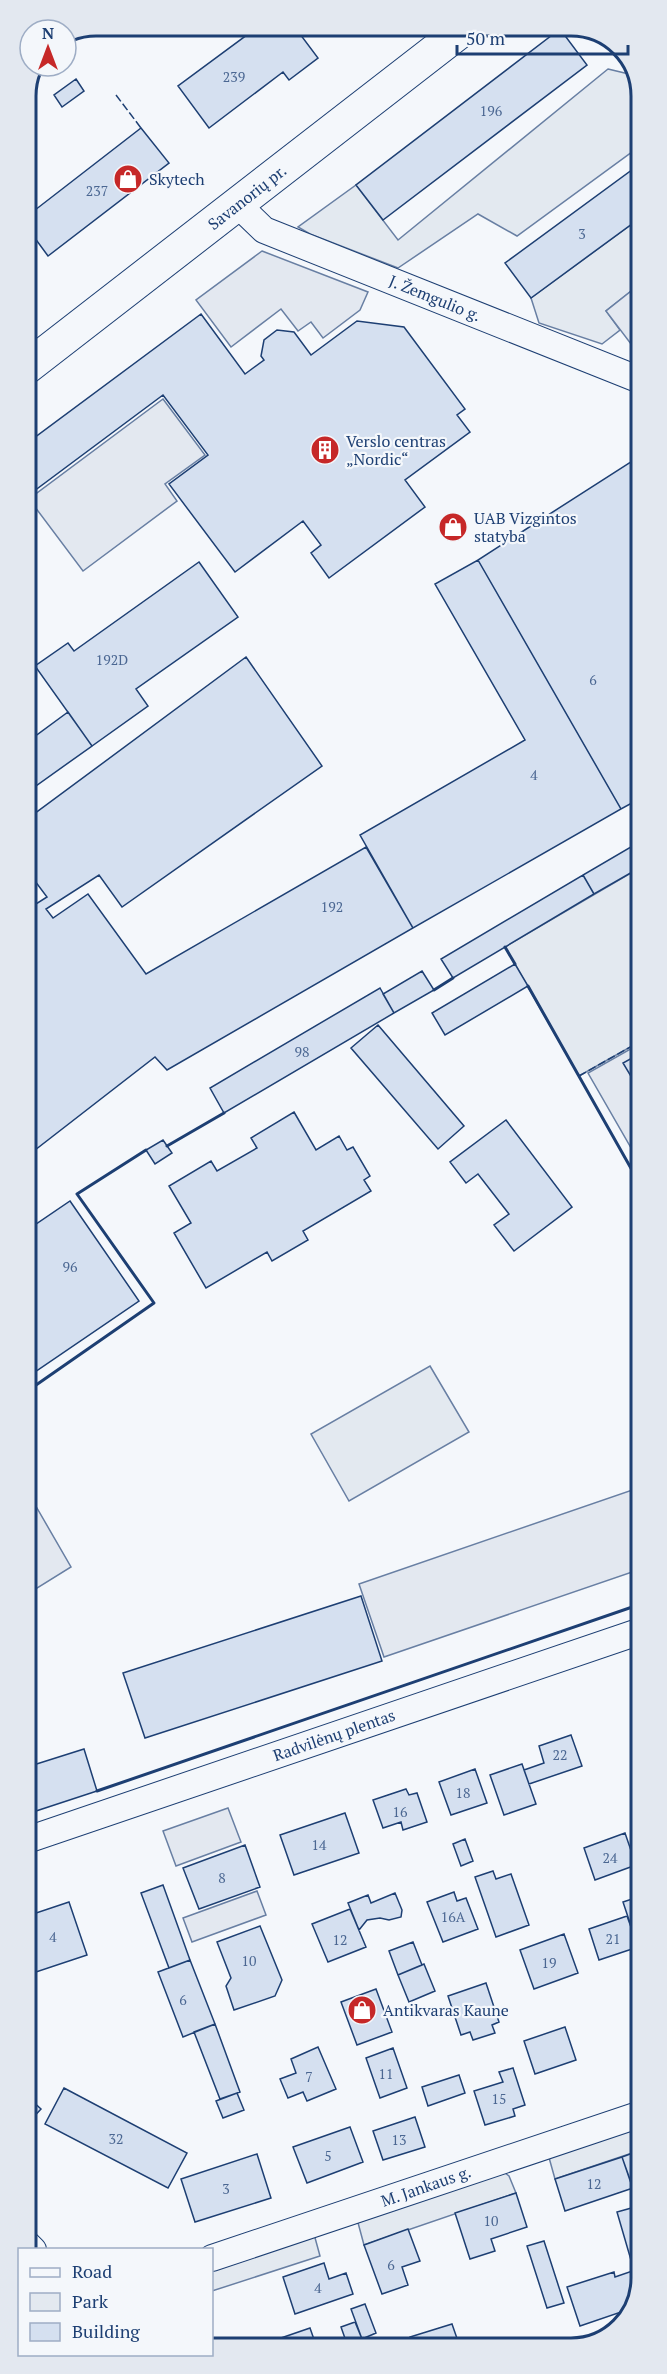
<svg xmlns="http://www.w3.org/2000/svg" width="667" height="2374" viewBox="0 0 667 2374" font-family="'PT Serif',serif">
<rect width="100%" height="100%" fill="#f4f7fb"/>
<!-- green -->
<path fill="#e3e9f0" stroke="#687fa3" stroke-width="1.5" d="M608,69L637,76L640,82V146L517,236L478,214L398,268L310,234L298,227L356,185L398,240Z
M640,218V284L606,311L620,330L602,344L539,323L531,298Z
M641,867V1041L579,1076L505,947Z
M430,1366L469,1432L349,1501L311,1434Z
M641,2122V2150L555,2179L548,2154Z
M505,2173L509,2176L516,2193L364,2245L357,2219Z
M314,2234L320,2256L212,2291V2269Z"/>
<!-- parking -->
<path fill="#e3e8f0" stroke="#687fa3" stroke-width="1.5" d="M262,251L368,292L360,310L323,338L311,322L298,331L281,309L231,347L196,300Z
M640,284V337L631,344L606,311Z
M163,399L205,455L165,484L177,501L83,571L29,499Z
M641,1043V1150L634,1153L588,1073Z
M641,1487V1569L384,1657L359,1584Z
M26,1489L71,1567L26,1595Z
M228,1808L241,1842L176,1866L163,1831Z
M257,1891L266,1915L192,1942L183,1918Z"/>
<!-- building -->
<path fill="#d5e0f0" stroke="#1d3f73" stroke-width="1.5" d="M259,26H294L318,58L289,80L283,72L209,128L178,86Z
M560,29L587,65L383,220L356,185Z
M76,79L84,91L62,107L54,95Z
M141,128L169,163L48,256L26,226V217Z
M640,164V218L531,298L505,263Z
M201,314L245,374L264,360L261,356L264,340L277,330L294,332L311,355L357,321L404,327L465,409L457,415L470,432L405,480L425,507L329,578L311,553L321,545L303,521L235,572L169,484L208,455L163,395L26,497V444Z
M640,456L641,798L621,809L478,560Z
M478,560L621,809L413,928L360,835L525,740L435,584Z
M199,562L238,617L136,689L148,706L92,746L35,666L68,643L74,651Z
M246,657L322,766L122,907L99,875L46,909L53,918L88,894L146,974L366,847L413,928L167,1070L155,1057L26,1157V891L36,904L47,897L26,869V820Z
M68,712L92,746L26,793V743Z
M641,841V867L594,894L583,875Z
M583,875L594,894L453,978L441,959Z
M515,964L528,986L445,1035L432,1013Z
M422,971L434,990L394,1013L383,994Z
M380,988L394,1013L224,1113L210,1088Z
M378,1025L464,1126L438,1149L351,1048Z
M641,1053V1093L623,1063Z
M294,1112L316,1150L339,1136L347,1150L353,1147L370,1176L364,1180L371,1191L303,1231L308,1240L272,1261L267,1252L206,1288L174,1233L191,1223L169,1186L211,1161L217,1171L257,1148L251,1138Z
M506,1120L572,1207L514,1251L494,1225L509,1214L478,1174L466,1183L450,1162Z
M163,1140L172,1153L155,1164L146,1150Z
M70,1201L139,1301L26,1378V1231Z
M361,1596L382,1661L145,1738L123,1673Z
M641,1714V1747L631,1717Z
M571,1735L582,1766L529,1784L524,1770L544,1763L539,1746Z
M84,1749L97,1791L33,1812L27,1794V1787L33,1785L27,1767Z
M522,1764L536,1804L504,1815L490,1775Z
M475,1769L487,1803L451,1815L439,1782Z
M406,1789L409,1795L417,1793L427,1822L403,1830L401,1822L383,1828L373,1800Z
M345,1813L359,1853L294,1875L280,1835Z
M625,1833L636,1865L595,1880L584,1848Z
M465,1839L473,1861L461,1866L453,1844Z
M245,1845L260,1887L199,1909L183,1868Z
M493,1871L496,1879L511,1874L529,1925L496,1937L475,1877Z
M163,1885L190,1960L169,1968L141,1893Z
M454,1892L457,1901L466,1898L478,1929L443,1942L427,1902Z
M395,1893L402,1910L401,1917L389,1920L380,1918L367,1920L359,1930L348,1903L368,1895L371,1903Z
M641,1896V1919L630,1923L623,1902Z
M69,1902L87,1955L27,1975V1916Z
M350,1909L366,1947L328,1962L312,1924Z
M627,1916L638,1947L599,1960L589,1929Z
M260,1926L282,1980L275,1996L234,2010L226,1986L231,1978L217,1942Z
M564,1934L578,1973L534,1989L520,1950Z
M413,1942L422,1965L398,1975L389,1951Z
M190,1960L215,2024L183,2037L158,1972Z
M424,1964L435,1991L409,2002L398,1975Z
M486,1983L499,2022L492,2025L495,2033L473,2040L470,2032L461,2035L448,1996Z
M376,1989L392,2032L357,2045L341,2002Z
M215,2024L240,2092L220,2099L194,2032Z
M565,2027L576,2060L535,2074L524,2041Z
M318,2047L336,2089L307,2101L303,2092L288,2098L280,2079L296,2073L291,2059Z
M393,2048L407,2088L380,2098L366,2058Z
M513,2068L525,2105L513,2109L515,2116L485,2125L474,2091L503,2082L499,2072Z
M459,2075L465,2093L428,2106L422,2087Z
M64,2088L187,2153L168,2188L45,2124Z
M237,2093L244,2110L223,2118L216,2101Z
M27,2096L41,2109L27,2124Z
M415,2117L425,2147L383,2160L373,2131Z
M350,2127L363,2162L307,2183L293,2147Z
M641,2150V2197L636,2198L622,2157Z
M257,2154L271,2198L195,2222L181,2179Z
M622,2157L633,2188L565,2211L555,2179Z
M516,2193L527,2227L491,2239L495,2251L470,2259L455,2213Z
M635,2207L641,2229V2264L633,2267L617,2212Z
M408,2229L420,2261L402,2267L408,2285L382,2294L364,2245Z
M544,2241L564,2303L547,2308L527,2246Z
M324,2263L329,2279L346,2273L353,2294L295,2314L283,2277Z
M641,2268V2279L630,2309L580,2326L567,2287L614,2272L615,2277Z
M365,2304L376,2333L362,2339L351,2309Z
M355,2322L362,2339L347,2344L341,2327Z
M452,2324L460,2347L413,2348L410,2337Z
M310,2328L317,2348H281L278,2339Z"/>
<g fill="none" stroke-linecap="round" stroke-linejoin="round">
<!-- minor casing -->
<g stroke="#1d3f73" stroke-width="28">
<path id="minor" d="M237,204L264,230L640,380
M27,1840L641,1631
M27,2244L33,2250
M212,2258L641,2114"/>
</g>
<!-- major casing -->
<g stroke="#1d3f73" stroke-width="35">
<path id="major" d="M26,368L467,26"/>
</g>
<!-- minor -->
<use href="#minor" stroke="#f4f7fb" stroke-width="26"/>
<!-- major -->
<use href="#major" stroke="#f4f7fb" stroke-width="33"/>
<!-- fence -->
<path stroke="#1d3f73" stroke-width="1.5" stroke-dasharray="8 3" stroke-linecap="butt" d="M116,95L141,128
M579,1076L641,1041"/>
<!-- wall -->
<path stroke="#1d3f73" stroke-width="3" d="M505,947L515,964
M528,986L641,1186
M434,990L453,978
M167,1146L224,1113
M26,1392L154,1303L77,1194L146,1150
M97,1791L641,1604"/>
</g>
<!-- icons -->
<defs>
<g id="shop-disc" transform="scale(1.5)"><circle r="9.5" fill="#c62828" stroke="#f4f7fb"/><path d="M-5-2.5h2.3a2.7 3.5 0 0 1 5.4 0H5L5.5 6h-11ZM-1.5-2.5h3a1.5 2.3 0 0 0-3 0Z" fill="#fff"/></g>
<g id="building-disc" transform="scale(1.5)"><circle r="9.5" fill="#c62828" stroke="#f4f7fb"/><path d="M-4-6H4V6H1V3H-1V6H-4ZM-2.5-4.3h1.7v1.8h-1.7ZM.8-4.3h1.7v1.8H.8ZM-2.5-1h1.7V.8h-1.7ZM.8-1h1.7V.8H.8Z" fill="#fff"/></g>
</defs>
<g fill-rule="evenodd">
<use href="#shop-disc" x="128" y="179"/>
<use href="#building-disc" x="325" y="450"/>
<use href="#shop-disc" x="453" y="527"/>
<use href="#shop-disc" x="362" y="2010"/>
</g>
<g text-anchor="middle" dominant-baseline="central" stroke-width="4.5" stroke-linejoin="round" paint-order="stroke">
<!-- number labels -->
<g font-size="14" fill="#4b6792">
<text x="234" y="76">239</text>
<text x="491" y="110">196</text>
<text x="97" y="190">237</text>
<text x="582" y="233">3</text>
<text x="112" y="659">192D</text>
<text x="593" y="679">6</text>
<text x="534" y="774">4</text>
<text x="332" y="906">192</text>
<text x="302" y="1051">98</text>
<text x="70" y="1266">96</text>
<text x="560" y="1754">22</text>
<text x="463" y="1792">18</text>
<text x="400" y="1811">16</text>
<text x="319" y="1844">14</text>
<text x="610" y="1857">24</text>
<text x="222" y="1877">8</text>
<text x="453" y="1916">16A</text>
<text x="53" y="1936">4</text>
<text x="613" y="1938">21</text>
<text x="340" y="1939">12</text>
<text x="249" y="1960">10</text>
<text x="549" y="1962">19</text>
<text x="183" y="1999">6</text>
<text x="386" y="2073">11</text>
<text x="309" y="2076">7</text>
<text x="499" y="2098">15</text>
<text x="116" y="2138">32</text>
<text x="399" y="2139">13</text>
<text x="328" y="2155">5</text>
<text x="594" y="2183">12</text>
<text x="226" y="2188">3</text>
<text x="491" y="2220">10</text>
<text x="391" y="2264">6</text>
<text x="318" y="2287">4</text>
</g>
<!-- poi labels -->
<g font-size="16" fill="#1d3f73" stroke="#f4f7fb" text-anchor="start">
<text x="149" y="179">Skytech</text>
<text x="346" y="441">Verslo centras<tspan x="346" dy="18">„Nordic“</tspan></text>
<text x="474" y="518">UAB Vizgintos<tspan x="474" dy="18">statyba</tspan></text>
<text x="383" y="2010">Antikvaras Kaune</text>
</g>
<!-- street labels -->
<g font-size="16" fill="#1d3f73" stroke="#f4f7fb">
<text transform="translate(247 197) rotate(-38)">Savanorių pr.</text>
<text transform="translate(435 298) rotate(22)">J. Žemgulio g.</text>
<text transform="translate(334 1735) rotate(-19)">Radvilėnų plentas</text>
<text transform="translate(426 2186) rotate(-19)">M. Jankaus g.</text>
</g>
</g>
<!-- crop -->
<path d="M0 0H667V2374H0ZM96 36H571A60 60 0 0 1 631 96V2278A60 60 0 0 1 571 2338H96A60 60 0 0 1 36 2278V96A60 60 0 0 1 96 36Z" fill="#e3e8f0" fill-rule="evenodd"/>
<path fill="none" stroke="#1d3f73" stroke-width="3" d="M96 36H571A60 60 0 0 1 631 96V2278A60 60 0 0 1 571 2338H96A60 60 0 0 1 36 2278V96A60 60 0 0 1 96 36Z"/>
<!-- legend -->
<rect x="18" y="2248" width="195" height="108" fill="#f4f7fb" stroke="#9eadc5" stroke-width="1.5"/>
<rect x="30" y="2268" width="30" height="9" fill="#f4f7fb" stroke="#9eadc5" stroke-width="1.5"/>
<text x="72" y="2278" font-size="18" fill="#1d3f73">Road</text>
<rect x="30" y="2293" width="30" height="18" fill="#e3e9f0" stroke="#9eadc5" stroke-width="1.5"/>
<text x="72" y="2308" font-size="18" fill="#1d3f73">Park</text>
<rect x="30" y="2323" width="30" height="18" fill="#d5e0f0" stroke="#9eadc5" stroke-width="1.5"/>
<text x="72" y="2338" font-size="18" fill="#1d3f73">Building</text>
<!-- north arrow -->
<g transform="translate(48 48)"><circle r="28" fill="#f4f7fb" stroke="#9eadc5" stroke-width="1.5"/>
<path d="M0-4.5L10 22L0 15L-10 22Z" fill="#c62828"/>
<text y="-9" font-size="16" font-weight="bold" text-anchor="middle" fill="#1d3f73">N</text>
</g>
<!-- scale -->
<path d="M457 45v9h171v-9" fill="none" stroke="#1d3f73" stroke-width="3"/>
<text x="466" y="45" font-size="18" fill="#1d3f73" stroke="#f4f7fb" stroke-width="4.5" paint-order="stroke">50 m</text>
</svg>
